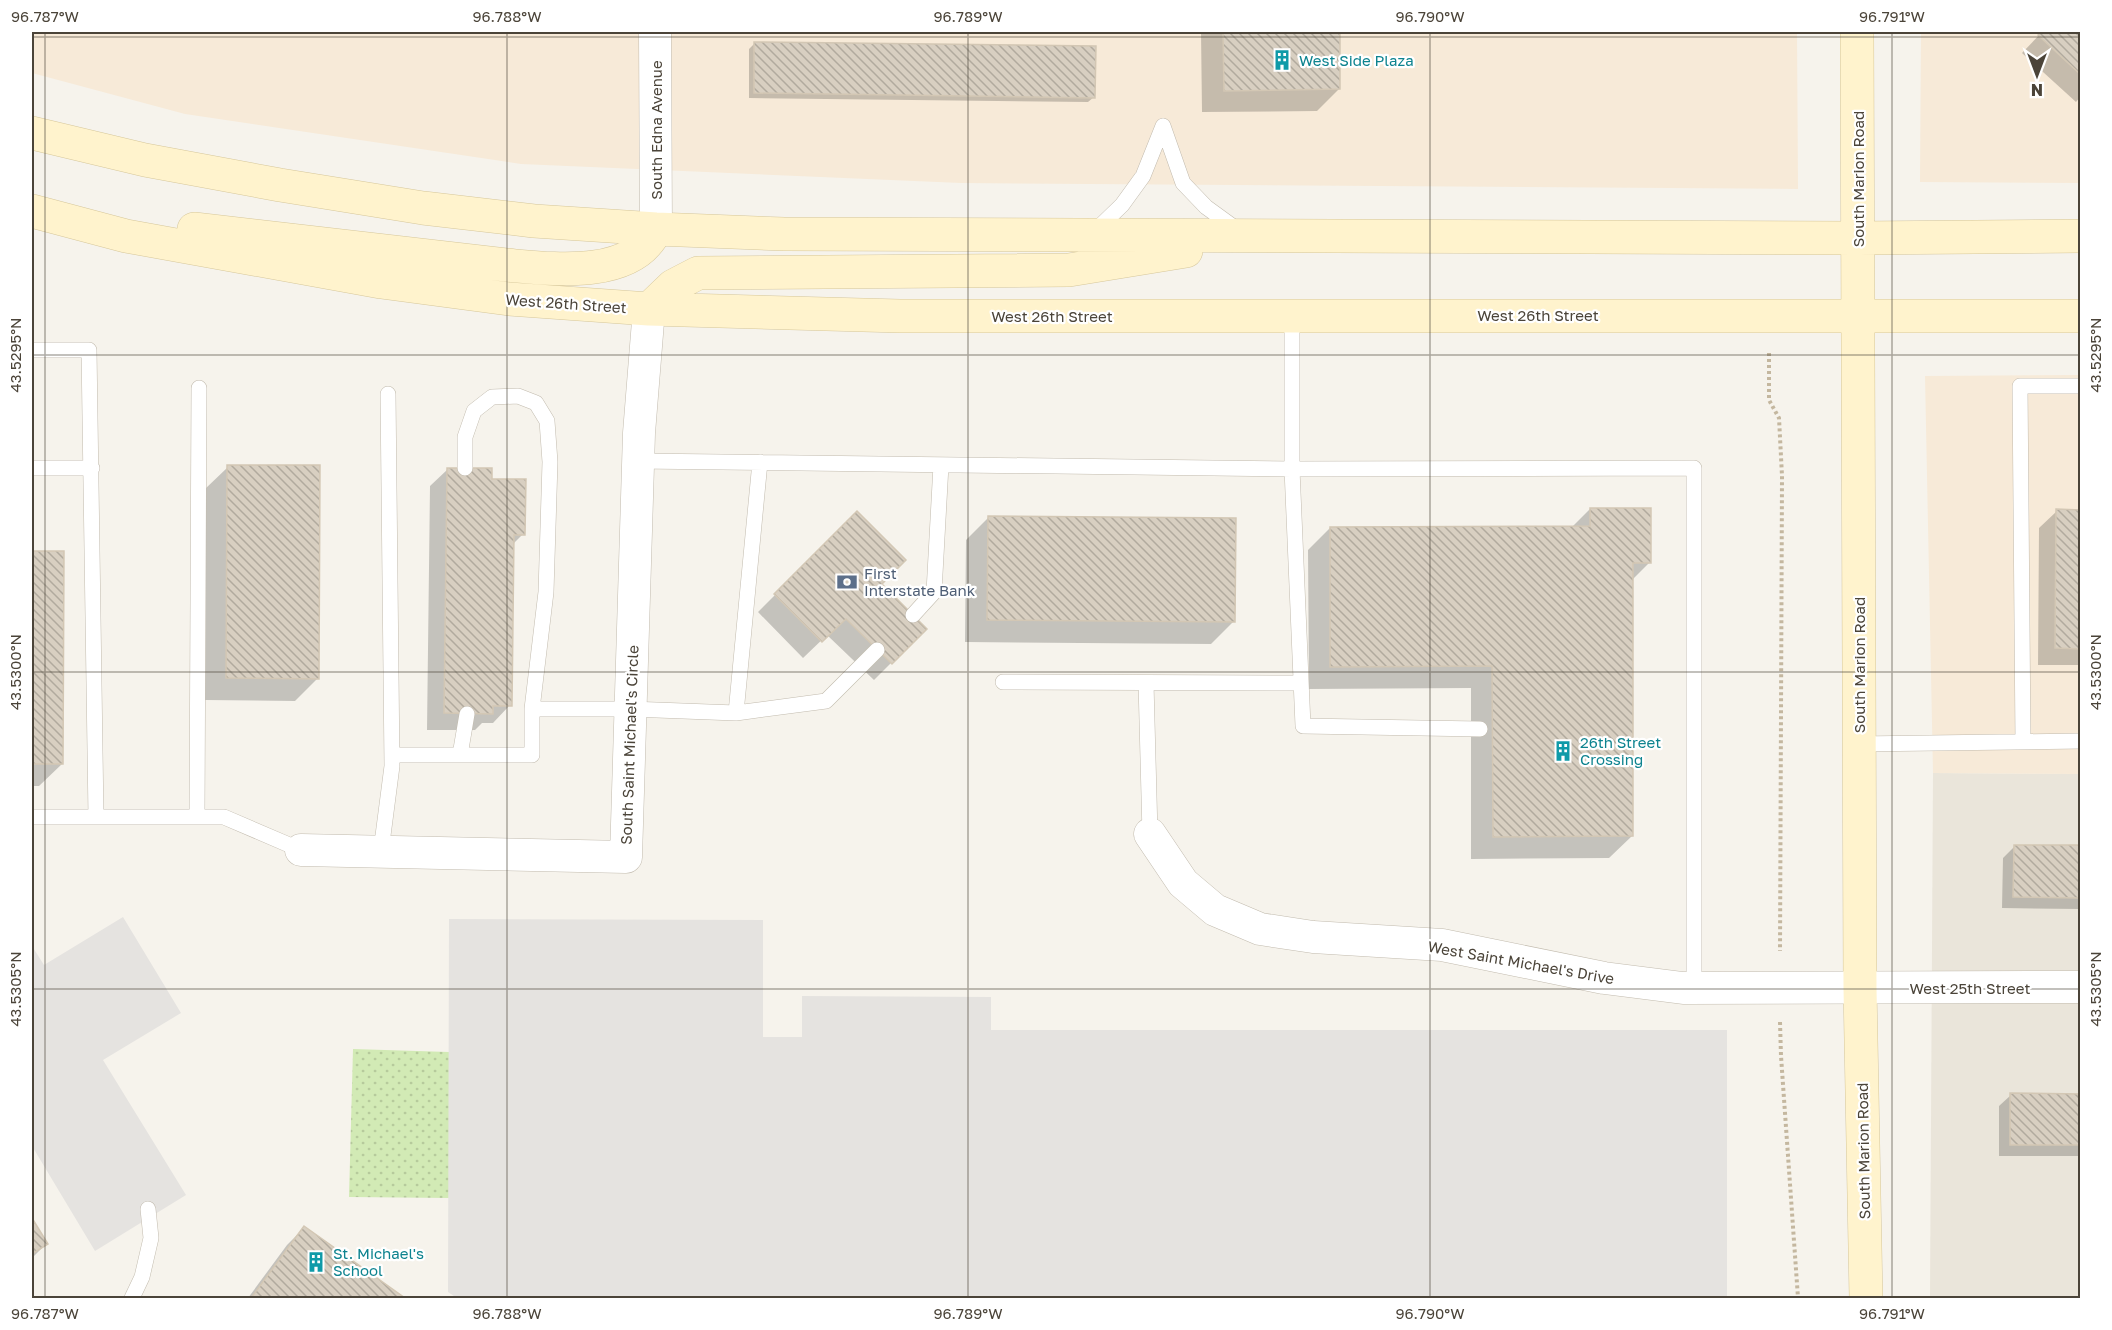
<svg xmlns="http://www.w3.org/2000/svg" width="2112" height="1330" viewBox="0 0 2112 1330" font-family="'Golos Text',sans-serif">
<defs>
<pattern id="park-dots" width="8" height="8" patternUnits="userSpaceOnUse" patternTransform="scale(1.5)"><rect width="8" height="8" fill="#d2eab5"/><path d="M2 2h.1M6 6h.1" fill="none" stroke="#b6ca9c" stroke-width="1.8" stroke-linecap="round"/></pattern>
<pattern id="building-back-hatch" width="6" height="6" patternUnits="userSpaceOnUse" patternTransform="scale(1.5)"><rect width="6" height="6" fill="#d8cfc1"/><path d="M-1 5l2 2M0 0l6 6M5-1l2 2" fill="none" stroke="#b1aa9e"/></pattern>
</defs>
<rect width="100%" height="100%" fill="#f6f3ec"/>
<!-- residential -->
<path fill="#eae5da" d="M1933,773L2080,774V1298H1930Z"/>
<!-- commercial -->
<path fill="#f7ead8" d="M32,32H1797L1798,189L961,183L521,164L185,114L32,73Z
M1921,32H2080V183L1920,182Z
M2080,375V774L1933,773L1925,376Z"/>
<!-- park -->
<path fill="url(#park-dots)" d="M353,1049L449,1052V1198L349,1197Z"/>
<!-- parking -->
<path fill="#e5e3e0" d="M123,917L181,1013L103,1060L186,1195L95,1251L32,1146V946L44,965Z
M449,919L763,920V1037H802V996L991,997V1030H1727V1298H457L448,1292Z"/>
<!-- shadow -->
<path fill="#0003" d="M1201,32H1338L1339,89L1317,111L1202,112Z
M2042,32H2080V97L2076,102L2022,53Z
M755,43L1094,97L1088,102L749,98V49Z
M228,467L318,678L295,701L204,700L205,489Z
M448,469L490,480L523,534L512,545L510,705L493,723H482L475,730H427L430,486Z
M1590,509L1649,563L1631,581L1632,836L1609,858L1471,859V688L1309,689L1308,550L1330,528L1572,527Z
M2057,511H2080V665H2038L2039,528Z
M857,513L880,584L925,629L874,680L827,635L803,658L758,612Z
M988,518L1234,621L1211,644L965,642L966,540Z
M32,552H62V764L39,786H32Z
M2014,847H2080V909L2002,908L2003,858Z
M2011,1095H2080V1156H1999V1106Z
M32,1221L46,1244L32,1258Z
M304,1228L403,1298H248L287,1245Z"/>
<!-- building -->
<path fill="url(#building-back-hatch)" stroke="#d3c7b4" stroke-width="1.5" d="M1223,32H1340V89L1224,91Z
M2042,32H2080V74L2038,35Z
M754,42L1096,46L1095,98L754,93Z
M227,465H320L319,679L226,678Z
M447,468H492V479H526L525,535H514L512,706H493V714L444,713Z
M1590,508H1651V563H1633V836L1493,837L1492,666L1330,667V527L1590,526Z
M2056,509L2080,510V649L2055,648Z
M857,511L906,560L882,584L927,629L892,664L846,619L822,642L774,594Z
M988,516L1236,518L1235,622L987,620Z
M32,551H64L63,764H32Z
M2014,845H2080V898L2013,897Z
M2010,1093L2080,1094V1145H2010Z
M32,1218L48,1244L32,1254Z
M304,1226L405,1298H251Z"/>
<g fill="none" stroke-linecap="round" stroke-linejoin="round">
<!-- service casing -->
<g stroke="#c2bbae" stroke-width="16">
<path id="service" d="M1163,126L1183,183L1206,207L1239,231
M1094,232L1122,205L1143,176L1163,126
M1292,315V469L1303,726L1480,729
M32,350H89L96,817
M638,461L1292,469L1694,468V988
M32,468H92
M465,468V437L474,411L492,397L518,396L536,403L547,421L550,462L546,592L532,709
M913,615L934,592L941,465
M1003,682L1301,683
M1146,683L1150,834
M736,713L826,701L877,650
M2023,742L2020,386H2080
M1859,744L2080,741
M392,755H532V709H630L736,713L760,462
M460,755L467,714
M32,817H224L301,850
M197,817L199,388
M381,851L392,766L388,394
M132,1298L142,1277L151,1238L148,1209"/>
</g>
<!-- minor casing -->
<g stroke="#c2bbae" stroke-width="33">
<path id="minor" d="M655,32L656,229
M1150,834L1183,883L1215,910L1260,929L1313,937L1442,945L1604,978L1683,988L2080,987
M301,850L626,857L639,433L649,309"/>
</g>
<!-- secondary casing -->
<g stroke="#d6c79b" stroke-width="34">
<path id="secondary" d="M1857,32L1860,988L1866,1298
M32,133L145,160L280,185L423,208L534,221L656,229L784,234L1858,238L2080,236
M32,211L126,236L381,282L509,299L649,309L900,316H2080
M194,229L506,265C552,269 633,280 656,229
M649,309L673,286L698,273L1069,270L1186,251"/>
</g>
<!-- path -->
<path stroke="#c4b79f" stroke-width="4" stroke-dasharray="3 3" stroke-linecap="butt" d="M1769,353V400L1779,418L1782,476L1780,951
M1780,1022L1781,1056L1798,1298"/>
<!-- service -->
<use href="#service" stroke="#fff" stroke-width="15"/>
<!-- minor -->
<use href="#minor" stroke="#fff" stroke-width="32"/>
<!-- secondary -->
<use href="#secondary" stroke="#fff3cd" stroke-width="33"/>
</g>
<!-- ticks -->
<path fill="none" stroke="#4b4439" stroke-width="1.5" stroke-opacity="0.45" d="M45,32V1298M507,32V1298M968,32V1298M1430,32V1298M1892,32V1298M32,37H2080M32,355H2080M32,672H2080M32,989H2080"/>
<!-- icons -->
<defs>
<g id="building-bare" transform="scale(1.62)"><path d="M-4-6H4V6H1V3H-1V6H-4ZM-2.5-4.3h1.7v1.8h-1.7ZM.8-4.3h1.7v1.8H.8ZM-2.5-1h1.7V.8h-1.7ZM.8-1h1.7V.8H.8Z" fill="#0f9aa8" stroke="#fff" stroke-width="2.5" paint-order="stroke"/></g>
<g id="bank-bare" transform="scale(1.62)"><path d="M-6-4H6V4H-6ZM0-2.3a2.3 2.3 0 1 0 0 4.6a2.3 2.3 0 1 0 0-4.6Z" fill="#5c6f8a" stroke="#fff" stroke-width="2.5" paint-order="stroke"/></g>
</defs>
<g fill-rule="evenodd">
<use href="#building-bare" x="1282" y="60"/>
<use href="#bank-bare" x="847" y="582"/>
<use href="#building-bare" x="1563" y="751"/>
<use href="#building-bare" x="316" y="1262"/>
</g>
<g text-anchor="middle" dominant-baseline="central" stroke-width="4.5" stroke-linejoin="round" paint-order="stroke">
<!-- culture labels -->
<g font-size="15" fill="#0d838f" stroke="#fff" text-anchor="start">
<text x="1299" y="60">West Side Plaza</text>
<text x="1580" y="742">26th Street<tspan x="1580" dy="17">Crossing</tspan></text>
<text x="333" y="1253">St. Michael's<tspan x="333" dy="17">School</tspan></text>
</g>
<!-- street labels -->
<g font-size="15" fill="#4b4439" stroke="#fff">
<text transform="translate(656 130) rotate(-90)">South Edna Avenue</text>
<text transform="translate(1858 179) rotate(-90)">South Marion Road</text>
<text transform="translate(566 303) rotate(4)">West 26th Street</text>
<text x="1538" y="315">West 26th Street</text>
<text x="1052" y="316">West 26th Street</text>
<text transform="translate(1859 665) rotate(-90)">South Marion Road</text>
<text transform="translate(629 745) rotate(-88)">South Saint Michael's Circle</text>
<text transform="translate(1521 962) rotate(10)">West Saint Michael's Drive</text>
<text x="1970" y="988">West 25th Street</text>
<text transform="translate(1863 1151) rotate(-91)">South Marion Road</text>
</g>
<!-- service labels -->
<g font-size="15" fill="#4e5e75" stroke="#fff" text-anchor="start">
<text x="864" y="573">First<tspan x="864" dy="17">Interstate Bank</tspan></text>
</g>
</g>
<!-- border -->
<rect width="2112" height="1330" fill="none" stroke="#ffffff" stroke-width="66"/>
<!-- north arrow -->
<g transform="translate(2037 75) rotate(180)" stroke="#ffffff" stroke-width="4.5" paint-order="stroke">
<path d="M0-4.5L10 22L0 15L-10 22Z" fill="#4b4439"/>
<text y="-9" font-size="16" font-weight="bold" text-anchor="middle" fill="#4b4439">N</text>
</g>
<rect x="33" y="33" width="2046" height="1264" fill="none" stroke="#4b4439" stroke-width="2"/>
<g font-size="15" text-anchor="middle" fill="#4b4439">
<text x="45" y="22">96.787°W</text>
<text x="507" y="22">96.788°W</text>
<text x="968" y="22">96.789°W</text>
<text x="1430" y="22">96.790°W</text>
<text x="1892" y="22">96.791°W</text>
<text transform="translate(2096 355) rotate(-90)" y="5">43.5295°N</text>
<text transform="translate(16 355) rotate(-90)" y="5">43.5295°N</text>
<text transform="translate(2096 672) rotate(-90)" y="5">43.5300°N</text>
<text transform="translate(16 672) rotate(-90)" y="5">43.5300°N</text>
<text transform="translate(2096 989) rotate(-90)" y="5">43.5305°N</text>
<text transform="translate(16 989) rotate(-90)" y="5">43.5305°N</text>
<text x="45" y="1319">96.787°W</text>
<text x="507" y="1319">96.788°W</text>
<text x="968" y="1319">96.789°W</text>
<text x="1430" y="1319">96.790°W</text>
<text x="1892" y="1319">96.791°W</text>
</g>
</svg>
